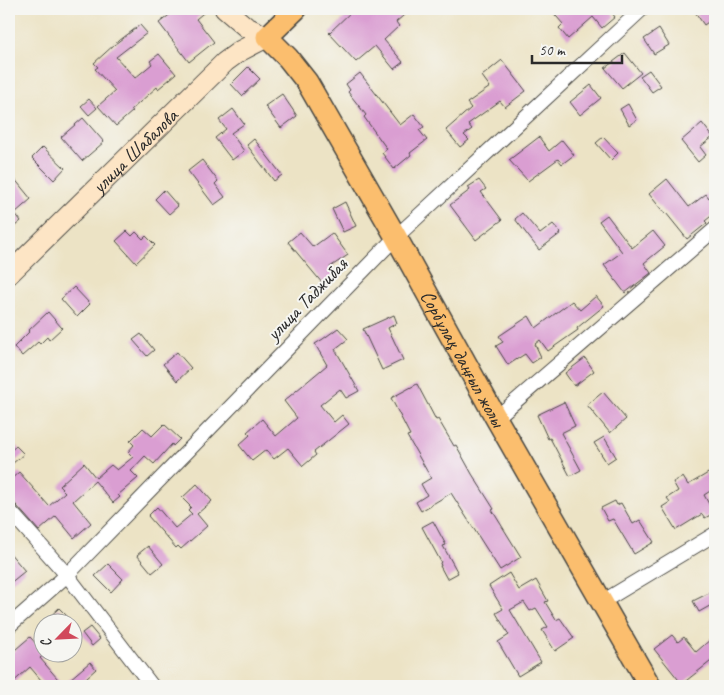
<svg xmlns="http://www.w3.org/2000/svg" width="724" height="695" viewBox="0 0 724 695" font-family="Caveat,sans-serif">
<rect width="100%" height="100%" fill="#f6f6f2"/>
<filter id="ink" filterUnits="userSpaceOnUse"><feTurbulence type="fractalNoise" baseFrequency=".02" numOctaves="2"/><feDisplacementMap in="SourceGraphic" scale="10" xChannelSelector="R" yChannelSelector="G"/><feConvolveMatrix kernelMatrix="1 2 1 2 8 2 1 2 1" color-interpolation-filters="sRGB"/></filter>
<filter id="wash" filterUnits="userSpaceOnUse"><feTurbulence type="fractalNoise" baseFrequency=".0096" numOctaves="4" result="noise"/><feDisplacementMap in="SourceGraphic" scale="20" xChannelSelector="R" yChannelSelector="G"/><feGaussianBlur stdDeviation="1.12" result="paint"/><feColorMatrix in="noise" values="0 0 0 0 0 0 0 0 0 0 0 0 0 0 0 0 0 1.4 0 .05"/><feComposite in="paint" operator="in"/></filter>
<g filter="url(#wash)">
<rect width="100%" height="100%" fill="#ece3c5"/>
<g id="blocks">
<!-- building -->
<path fill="#da9ed2" d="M177,9H208L196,19L214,42L189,62L159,23Z
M354,9H411L396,22L399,26L384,40L403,62L394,69L375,46L356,62L329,33Z
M550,9H609L615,17L602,28L593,17L568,39L559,28L563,24Z
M693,9H715V17L704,25Z
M140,25L147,33L116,57L135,78L152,64L150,61L159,54L176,74L158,89L157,87L131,110L133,111L116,126L98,106L115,91L95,69L98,67L94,63L115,44Z
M659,29L669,45L654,54L644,39Z
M625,53L641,73L622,88L605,68Z
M502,60L526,91L505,107L500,101L468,124L472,129L464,135L469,140L460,147L446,130L471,108L467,103L490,87L482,76Z
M248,67L260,79L242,96L231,84Z
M649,70L661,86L652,92L640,76Z
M360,73L400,125L414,114L424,127L419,130L427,140L410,153L411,155L394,169L382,153L387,149L364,117L366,115L348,92L350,90L346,84Z
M591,85L601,98L580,115L570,102Z
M282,94L297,116L281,128L265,106Z
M89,99L97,108L89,115L81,106Z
M628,104L637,120L629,125L620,109Z
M233,109L244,124L231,133L244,151L232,160L215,138L226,129L219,120Z
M83,118L104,142L82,161L61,137Z
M702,123L713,137L700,147L706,155L698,162L681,141Z
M539,137L549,151L562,140L574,155L562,164L558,159L528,181L509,160Z
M603,137L618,153L611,160L596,143Z
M254,139L282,175L274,181L247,145Z
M43,147L65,168L54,180L32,158Z
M202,160L218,181L215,184L225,197L214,205L188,171Z
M9,172L31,199L15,213L21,221L9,231Z
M667,179L689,207L706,194L709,198L715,193V213L705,221L707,223L687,239L666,213L665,214L649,194Z
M479,180L486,189L481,192L502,220L476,240L450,205L470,190L468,187Z
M164,190L178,206L169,214L155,199Z
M345,202L356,226L343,232L332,209Z
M522,213L540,234L553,224L561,233L539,250L515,219Z
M607,215L632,248L653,231L665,246L644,263L651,273L625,293L604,265L622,252L599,221Z
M127,231L132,236L136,232L143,239L146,236L155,245L136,263L116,241Z
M300,232L313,247L332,233L348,255L330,267L335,274L323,284L288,242Z
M74,287L90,304L77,317L61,299Z
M596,296L604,306L577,328L578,330L548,351L540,340L535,344L541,357L532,363L525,354L508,365L496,346L503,342L499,336L529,316L536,328L572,301L580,310Z
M48,312L62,328L49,340L47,337L40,344L38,342L22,356L14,347L29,332L28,331Z
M394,315L397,323L388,328L403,360L382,370L363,329Z
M338,328L348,339L335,349L359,391L346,398L340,389L320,405L334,422L342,415L349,424L314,452L316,455L303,466L288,448L274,459L266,450L252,461L239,445L250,435L247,432L262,419L276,436L297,418L284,401L327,365L315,344L323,339Z
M141,334L154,350L147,356L133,340Z
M177,352L191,368L177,381L163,364Z
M585,358L594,371L574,386L565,373Z
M417,384L436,420L438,419L454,446L456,445L472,474L494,509L492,510L521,557L500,570L451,493L421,511L416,502L427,495L421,484L431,478L407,436L410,435L391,398Z
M603,392L626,419L610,433L587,405Z
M564,402L575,426L561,433L581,470L570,476L550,438L548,439L537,415Z
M164,424L180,439L173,446L172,444L154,464L145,456L131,471L138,478L118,495L120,497L113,503L95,481L73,501L91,523L74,538L56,516L39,531L9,497V481L19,472L49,506L65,492L59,486L84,463L96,478L111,465L117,470L133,457L128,452L134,445L130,441L143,428L152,436Z
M604,437L616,457L607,463L594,443Z
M16,446L24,454L13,463L9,458V452Z
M715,469V488L704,495L714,513L705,518L702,514L676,530L662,507L670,502L667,498L678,491L673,482L683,477L688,485Z
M197,484L212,501L197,514L207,526L181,549L178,546L176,548L148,516L157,507L175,528L192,514L188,510L191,507L182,498Z
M615,501L617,505L621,503L633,524L640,520L654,542L634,554L613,519L608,521L601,508Z
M433,521L446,545L443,546L458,573L447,579L440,566H441L440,563L441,562L422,527Z
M148,546L163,564L152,573L137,555Z
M9,552L25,571L9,584Z
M108,564L123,579L111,592L95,576Z
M509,573L519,590L536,580L548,601L545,602L556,620L560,618L574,638L555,651L542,630L548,627L536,608L530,611L524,602L510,610L541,662L518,676L498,642L509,635L496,613L503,609L489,586Z
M715,590V603L699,612L693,601Z
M59,608L73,622H44Z
M90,627L100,639L92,646L82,633Z
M672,635L678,642L684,637L696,652L711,639L715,644V658L682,684L654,649Z
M30,637L42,650V652L45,654L40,658L63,685L90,662L96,669L77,686H46L30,667L9,686V655Z"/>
</g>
</g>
<g filter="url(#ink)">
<use href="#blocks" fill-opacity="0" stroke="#484742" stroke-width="1"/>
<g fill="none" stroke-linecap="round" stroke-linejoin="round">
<!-- street casing -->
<g stroke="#484742" stroke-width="16">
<path id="street" d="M496,418L715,229
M9,510L67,575L152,686
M602,602L715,534
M9,626L67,575L396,237L642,9"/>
</g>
<!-- secondary casing -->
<g stroke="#484742" stroke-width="22">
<g id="secondary">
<path d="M225,9L246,27L267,37"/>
<path id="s1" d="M9,274L225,62L240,51L267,37"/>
</g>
</g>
<!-- primary casing -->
<g stroke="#484742" stroke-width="24">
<g id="primary">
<path id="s2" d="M296,9L267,37L288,58L307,82L396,237L496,418L650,686"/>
</g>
</g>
<!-- street -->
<use href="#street" stroke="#fff" stroke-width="14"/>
<!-- secondary -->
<use href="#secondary" stroke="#fde5c5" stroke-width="20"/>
<!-- primary -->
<use href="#primary" stroke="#fbbe6e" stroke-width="21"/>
</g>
</g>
<g text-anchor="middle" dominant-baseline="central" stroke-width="4" stroke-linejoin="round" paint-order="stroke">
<!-- street labels -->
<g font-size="20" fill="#2b2b2b" stroke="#f6f6f2">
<text stroke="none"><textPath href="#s1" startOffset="176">улица Шабалова</textPath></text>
<text transform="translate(307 299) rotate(-46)">улица Таджибая</text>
<text stroke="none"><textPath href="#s2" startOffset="418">Сорбұлақ даңғыл жолы</textPath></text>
</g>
</g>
<!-- margin -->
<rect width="724" height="695" fill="none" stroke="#f6f6f2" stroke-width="30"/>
<!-- north arrow -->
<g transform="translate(58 638) rotate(246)"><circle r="24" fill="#f6f6f2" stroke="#a5a5a2"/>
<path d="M0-4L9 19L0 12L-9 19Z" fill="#d1495b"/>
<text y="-8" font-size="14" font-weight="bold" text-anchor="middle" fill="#2b2b2b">С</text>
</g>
<!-- scale -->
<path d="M532 55v8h90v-8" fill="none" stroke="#2b2b2b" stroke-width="2.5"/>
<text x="539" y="55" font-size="15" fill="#2b2b2b" stroke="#f6f6f2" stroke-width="4" paint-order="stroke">50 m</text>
</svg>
